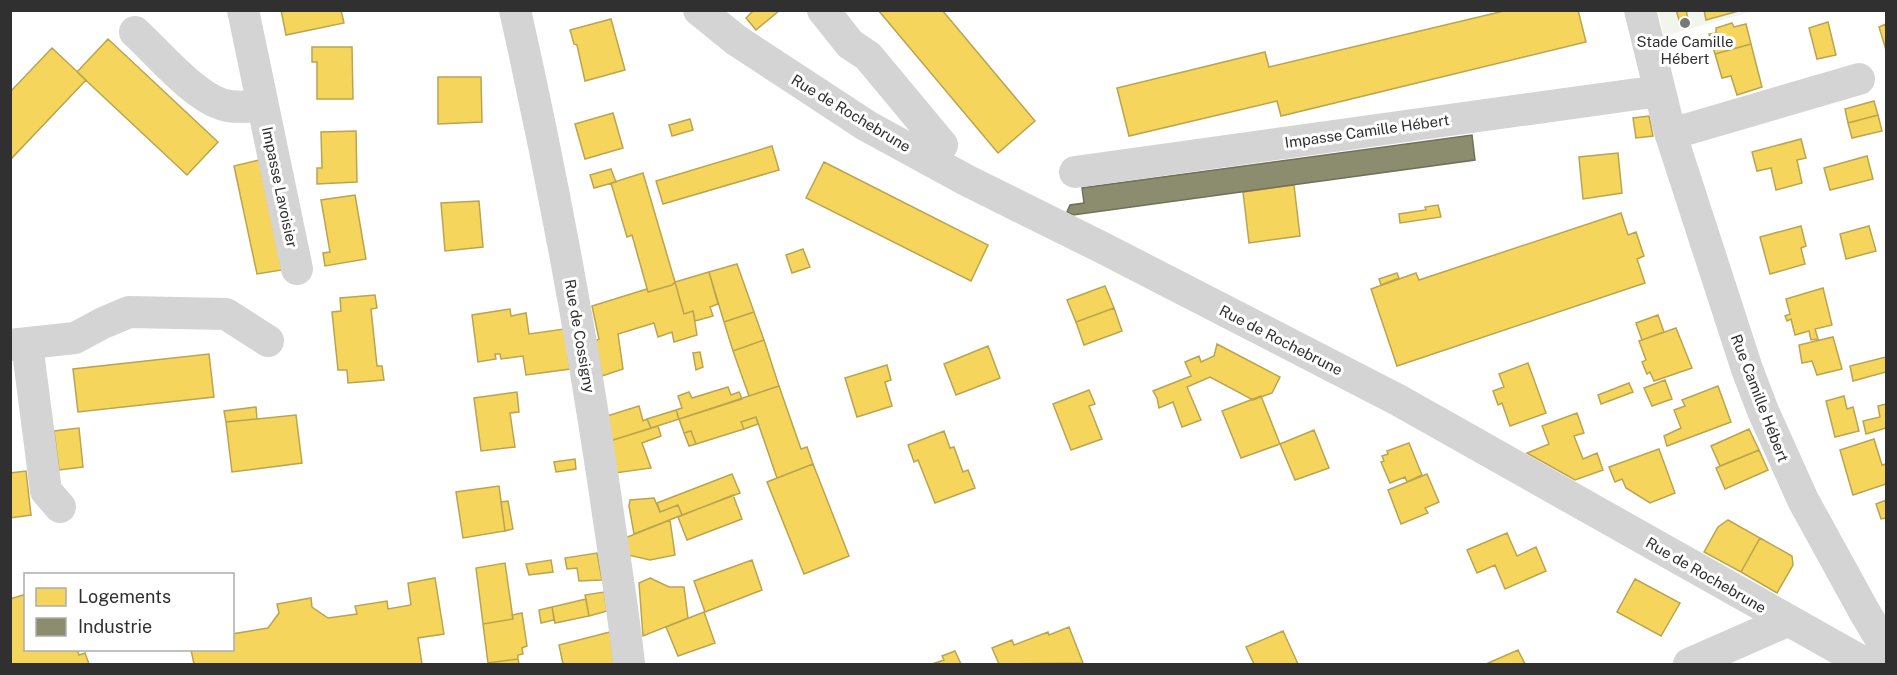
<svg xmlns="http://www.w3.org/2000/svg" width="1897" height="675" viewBox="0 0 1897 675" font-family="'Public Sans',sans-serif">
<rect width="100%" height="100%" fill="#fff"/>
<!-- green -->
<path fill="#f2f5ec" d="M1658,10L1754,11L1664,36Z"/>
<!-- homes -->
<path fill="#f6d55c" stroke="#bba44f" stroke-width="1.5" d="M281,10H341L344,23L286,35Z
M754,10H780L756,30L746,18Z
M878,10H942L1035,121L998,153Z
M1508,10H1578L1586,42L1281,116L1277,101L1129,136L1117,88L1265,52L1269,67Z
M1676,10H1686L1689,24L1681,26Z
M1704,10H1742L1706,20Z
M611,19L625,70L585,81L577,45L574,44L570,30Z
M1828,22L1836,55L1817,59L1809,28Z
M1732,23L1734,27L1746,24L1751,44L1715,54L1709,34L1716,33V28Z
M1886,24V50L1879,27Z
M108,39L218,142L187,175L77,72Z
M1751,44L1762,87L1737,95L1731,76L1722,78L1715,54Z
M312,47H352L353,99H317V62H312Z
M52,48L86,80L10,160V92Z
M438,77H481L482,122L438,124Z
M1874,101L1878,115L1848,123L1845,109Z
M613,113L623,148L585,159L575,124Z
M1878,115L1882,131L1852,138L1848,123Z
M1649,116L1653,136L1636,138L1633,118Z
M690,119L693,130L672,136L669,125Z
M356,131L357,182L317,184V168H322L321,132Z
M1801,139L1806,158L1797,160L1802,183L1776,190L1771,168L1757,171L1752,152Z
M772,146L779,170L663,204L656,181Z
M1618,153L1622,193L1583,199L1579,157Z
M1867,156L1873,179L1830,190L1824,168Z
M259,160L282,270L257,274L234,166Z
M824,162L988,245L971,281L806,198Z
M611,169L616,182L594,188L590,175Z
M643,173L675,282L672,285L648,292L632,235L627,237L611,183Z
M1294,185L1300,236L1249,243L1243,192Z
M355,195L366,259L325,266L323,253L330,252L321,200Z
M479,201L483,247L445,251L441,203Z
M1438,205L1441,217L1400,223L1399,214L1426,210L1425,207Z
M1621,213L1628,235L1636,232L1644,256L1637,259L1645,283L1397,366L1371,289L1416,273L1419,280Z
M1801,226L1806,246L1801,248L1805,264L1770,274L1760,237Z
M1869,226L1876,251L1846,259L1840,234Z
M803,249L810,267L792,273L786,255Z
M737,264L754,312L724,322L709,272Z
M709,272L718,304L710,307L713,316L695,321L693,311L684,314L675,282Z
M1397,273L1399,278L1381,285L1379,279Z
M675,282L684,314L693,311L697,335L674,342L672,332L658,337L654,323L618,334L623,369L602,376L595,341L599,339L592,306L647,289L648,292L672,285Z
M1105,286L1114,308L1076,322L1067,300Z
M1823,288L1832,325L1815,329L1818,339L1811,340L1809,331L1795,335L1791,319L1787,321L1785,316L1790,314L1786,299Z
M375,295L377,308L371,309L377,366H382L384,380L348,383L347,370H338L332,312L341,311L340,298Z
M1114,308L1122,331L1084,345L1076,322Z
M510,309L511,316L526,313L529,334L564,329L570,369L526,375L523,356L501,359L500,354H495L496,359L478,362L472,315Z
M754,312L764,340L733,351L724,322Z
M1658,315L1664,332L1642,340L1636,323Z
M1676,328L1692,368L1654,381L1650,372L1647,374L1642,362L1646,360L1639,341Z
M1833,337L1842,369L1817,375L1812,361L1802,363L1799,345Z
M764,340L779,386L749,396L733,351Z
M1217,344L1280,377L1272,393L1253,400L1210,377L1187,387L1201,420L1182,427L1173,402L1159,408L1157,398L1153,391L1191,376L1185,362L1199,356L1201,362L1214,356Z
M988,346L1000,378L956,395L944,364Z
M700,352L703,367L696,370L693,353Z
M209,354L214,397L78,412L73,369Z
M1886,357V372L1853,381L1850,366Z
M1528,363L1546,413L1510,426L1502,403L1498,405L1493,391L1504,387L1499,374Z
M887,365L891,380L885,382L892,406L857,417L845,378Z
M1665,380L1672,399L1652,406L1644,388Z
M1629,383L1633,392L1601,404L1598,395Z
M779,386L801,449L807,447L813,464L777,478L756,417L741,422L744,429L696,444L691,431L684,433L679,419Z
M1718,386L1731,422L1667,446L1664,436L1681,428L1674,410L1685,406L1682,400Z
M728,387L731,395L739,392L742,399L679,419L676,410L682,408L678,396L689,392L692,398Z
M1089,390L1095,404L1089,406L1102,439L1071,450L1053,404Z
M517,392L519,412L510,413L515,447L481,451L474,398Z
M1261,396L1280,444L1241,458L1222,411Z
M1844,396L1847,409L1853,407L1859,431L1835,437L1826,401Z
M1886,404V428L1866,434L1863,421L1880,417L1878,406Z
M639,406L643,421L647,419L651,428L610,441L607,416Z
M256,407L257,419L226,422L224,411Z
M676,410L679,419L651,428L647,419Z
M1577,413L1584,433L1574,436L1583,459L1597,453L1603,470L1575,480L1527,453L1549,444L1542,426Z
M296,415L302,463L232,472L226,422Z
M756,417L758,424L744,429L741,422Z
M658,426L661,436L642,443L651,468L615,473L610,441Z
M79,428L83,467L59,470L54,431Z
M1749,429L1759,450L1720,466L1711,446Z
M1314,430L1329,468L1295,480L1280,444Z
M691,431L696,444L689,446L684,433Z
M944,431L950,448L954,447L963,472L968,470L975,488L935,503L918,460L914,462L908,445Z
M1874,439L1882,465L1886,464V484L1853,495L1840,450Z
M1409,443L1422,475L1407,482L1405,477L1390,483L1381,462L1384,461L1382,456L1388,454L1387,451Z
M1659,449L1675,493L1650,503L1626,488L1622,479L1615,482L1609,467Z
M1759,450L1768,470L1725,489L1716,468Z
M575,459L576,469L556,472L554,462Z
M813,464L849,556L804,574L767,482Z
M26,471L31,515L10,518V473Z
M732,474L740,493L682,515L678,505L660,512L657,503Z
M1427,474L1439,502L1425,508L1428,513L1401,524L1388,490Z
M499,486L505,531L463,538L456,492Z
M733,495L742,519L687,540L678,517Z
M654,498L660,512L678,505L682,515L634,534L629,506L630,500Z
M1886,500V518L1881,519L1876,504Z
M508,501L513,529L505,531L501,502Z
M670,520L675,555L650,560L628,555L625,538Z
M1728,520L1760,538L1741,572L1704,552L1718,527Z
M1507,533L1517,556L1536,547L1546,571L1505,589L1495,565L1477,573L1467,550Z
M1760,538L1792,556L1793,565L1777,593L1741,572Z
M597,553L602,580L579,581L577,568L567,569L565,558Z
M551,560L553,572L529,575L526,564Z
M752,560L762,590L705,612L694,581Z
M505,563L513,619L483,624L476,568Z
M435,578L444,634L418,638L422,664H194L191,650H232V634L268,628L279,613L277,604L311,598L312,607L328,618L357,614L355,606L387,601L388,609L411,605L408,583Z
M650,578L669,587H684L688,618L643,636L639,583Z
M1635,579L1680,603L1661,636L1617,612Z
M604,592L607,611L589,616L585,595Z
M26,594V650H77L79,655L85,653L89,664H10V599Z
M586,599L589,616L555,623L552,607Z
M552,607L554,620L541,623L539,610Z
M704,612L715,643L678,656L666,627Z
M522,613L527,646L522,648L523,654L518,655V659L488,663L483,624L513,619L512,615Z
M1069,627L1083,663L999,664L992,648L1012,640L1014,645L1048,632L1049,635Z
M1283,631L1298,664H1254L1246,647Z
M610,632L614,664H563L559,645Z
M1518,650L1525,664H1486Z
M955,651L961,664H932L944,660L942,656Z
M518,659L519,664H488V663Z"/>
<!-- industry -->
<path fill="#8c8c6e" stroke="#70705b" stroke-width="1.5" d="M1472,135L1475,160L1073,215L1067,212L1070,205L1084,203L1082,188Z"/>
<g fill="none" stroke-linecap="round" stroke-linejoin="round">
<!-- minor -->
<path stroke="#d4d4d4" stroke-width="32" d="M243,10L297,269
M515,10C551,170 581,331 605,493C613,550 623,607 629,664
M699,10L736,40L867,126L966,180L1101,247L1398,400L1866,664
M823,10L850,44L868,56L942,145
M1640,10L1670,132L1747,369L1763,411L1803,500L1864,611L1886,648
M135,32C158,53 193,95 221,104C234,109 250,106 263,106
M1670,132L1688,129L1859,79
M1075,172L1659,91
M27,344L46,491L60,507
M10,345L75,338L103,323L129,312L226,314L268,341
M1689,664L1787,621"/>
</g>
<!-- markers -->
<circle fill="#787878" stroke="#fff" stroke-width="2" cx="1685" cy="23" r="6"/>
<g text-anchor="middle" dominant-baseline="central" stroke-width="6" stroke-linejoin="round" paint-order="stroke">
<!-- poi labels -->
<g font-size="15" fill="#303030" stroke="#fff">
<text x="1685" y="41">Stade Camille<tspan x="1685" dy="17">Hébert</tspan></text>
</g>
<!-- street labels -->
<g font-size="15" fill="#303030" stroke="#fff">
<text transform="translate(851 113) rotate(31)">Rue de Rochebrune</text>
<text transform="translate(1367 131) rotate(-8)">Impasse Camille Hébert</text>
<text transform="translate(280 187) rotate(78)">Impasse Lavoisier</text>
<text transform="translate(580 336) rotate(80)">Rue de Cossigny</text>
<text transform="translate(1281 340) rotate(27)">Rue de Rochebrune</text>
<text transform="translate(1760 398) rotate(69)">Rue Camille Hébert</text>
<text transform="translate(1706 575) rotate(30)">Rue de Rochebrune</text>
</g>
</g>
<!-- border -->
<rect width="1897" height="675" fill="none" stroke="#303030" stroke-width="24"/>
<!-- legend -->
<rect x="24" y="573" width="210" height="78" fill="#ffffff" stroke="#acacac" stroke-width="1.5"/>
<rect x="36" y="588" width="30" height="18" fill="#f6d55c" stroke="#acacac" stroke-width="1.5"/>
<text x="78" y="603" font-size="18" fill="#303030">Logements</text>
<rect x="36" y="618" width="30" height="18" fill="#8c8c6e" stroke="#acacac" stroke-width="1.5"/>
<text x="78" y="633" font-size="18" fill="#303030">Industrie</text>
</svg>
